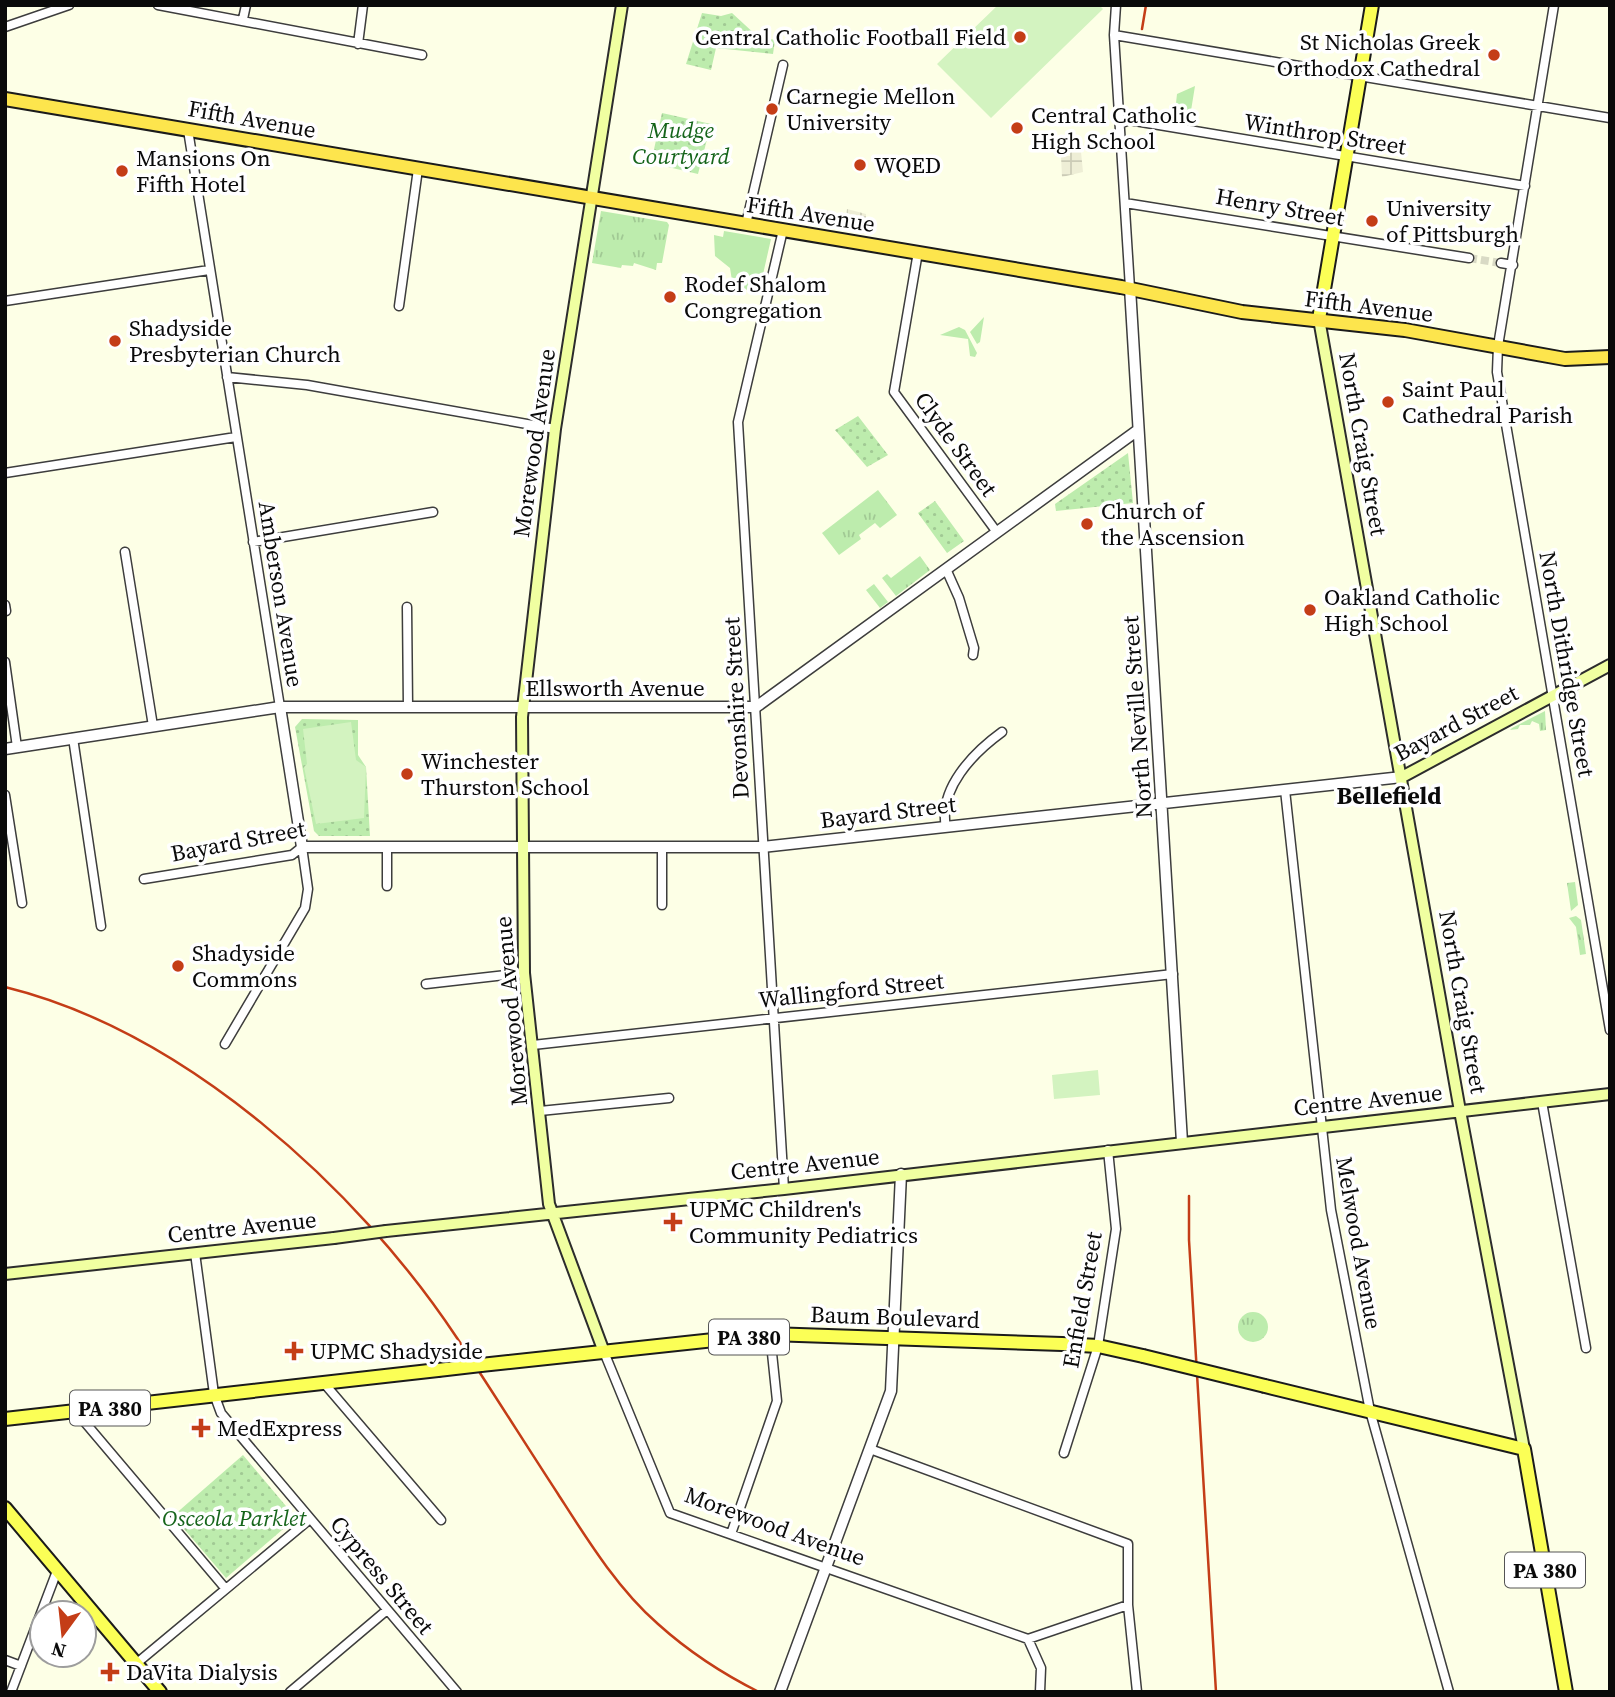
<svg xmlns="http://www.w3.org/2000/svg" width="1615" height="1697" viewBox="0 0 1615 1697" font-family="'Source Serif 4',serif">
<defs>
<pattern id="grass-tufts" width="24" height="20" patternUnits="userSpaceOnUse" patternTransform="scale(1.75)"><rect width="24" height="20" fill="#bdecad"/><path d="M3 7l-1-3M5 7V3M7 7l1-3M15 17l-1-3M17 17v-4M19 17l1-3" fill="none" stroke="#a1c994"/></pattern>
<pattern id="park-dots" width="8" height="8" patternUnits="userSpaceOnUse" patternTransform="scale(1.75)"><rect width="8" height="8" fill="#bdecad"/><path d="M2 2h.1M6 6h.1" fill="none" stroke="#a1c994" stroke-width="1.8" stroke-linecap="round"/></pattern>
<pattern id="plaza-grid" width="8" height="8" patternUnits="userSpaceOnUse" patternTransform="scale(1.75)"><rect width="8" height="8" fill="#eeeed6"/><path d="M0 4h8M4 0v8" fill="none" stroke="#cbcbb6"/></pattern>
</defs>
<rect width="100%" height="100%" fill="#fdffe6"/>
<!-- grass -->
<path fill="url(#grass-tufts)" d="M601,211L667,222L669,225L662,263H657L656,270L634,263L633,266L622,265L621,268L592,263Z
M878,490L897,515L880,528L875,523L859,535L861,539L839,555L822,533Z
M920,556L930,570L896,596L882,578L887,574L891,578Z
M1545,711L1546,730L1540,731L1539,724L1532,721L1530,725H1520L1518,729L1510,730L1512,728Z
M1575,882L1578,905L1571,911L1567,883Z
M1576,916L1581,920L1586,954L1580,955L1576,927L1569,918Z
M1238 1327a15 15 0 1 1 30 0a15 15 0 1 1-30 0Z"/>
<!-- park -->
<path fill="url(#park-dots)" d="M702,13L721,16L732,13L757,36L775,40L773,54L716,48L711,70L686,64Z
M662,113L711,124L698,174L651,163Z
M858,416L888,455L867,467L835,430Z
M1128,453L1133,503L1056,511L1055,504Z
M935,501L964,541L947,553L918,513Z
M302,719L358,720V755L366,767L370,836H319L314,831L295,727Z
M243,1455L296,1518L226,1578L173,1516Z"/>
<!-- garden -->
<path fill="#bdecad" d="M1195,86L1189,123L1174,121L1177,94Z
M724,231L771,239L759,292L733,287L730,268L715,256L714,235L723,237Z
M984,317L980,342L977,344L970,332Z
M959,327L965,330L977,353L975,357L970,356L968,339L940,335Z
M874,584L888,602L880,608L866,590Z"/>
<!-- pitch -->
<path fill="#d3f3c0" d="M998,5H1099L1103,9L991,118L937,64Z
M351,722L356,760L366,767L364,818L316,824L304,767L307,764L303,729Z
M1098,1070L1100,1095L1054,1099L1052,1075Z"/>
<!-- plaza -->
<path fill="url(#plaza-grid)" d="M1070,152H1081L1083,172L1062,177L1061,156H1070Z
M847,209L866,214V234L853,232L856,220L846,217Z"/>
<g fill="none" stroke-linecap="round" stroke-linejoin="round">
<!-- minor-tunnel -->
<path stroke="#d9dac5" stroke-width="8" stroke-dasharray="8 4" stroke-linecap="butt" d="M1469,258L1501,263"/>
<!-- minor casing -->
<g stroke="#3d3d3d" stroke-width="11">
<path id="minor" d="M158,5L422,55
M1116,5L1114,35L1130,288
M1554,5L1498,346L1497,372L1610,1030
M243,19L246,5
M5,27L69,5
M1114,35L1610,118
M358,44L363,5
M1120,124L1129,120L1525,186
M188,130L280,707
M1125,203L1469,258
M746,224L783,65
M783,230L738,422L784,1189
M918,252L894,392L996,531
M1501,263L1513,265
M5,301L209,270
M399,306L418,169
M227,377L307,385L555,429
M5,473L236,437
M253,542L433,512
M125,552L153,726
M946,569L959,598L974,648L973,655
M5,605L6,611
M407,607L408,707
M5,662L17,747
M73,738L101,926
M1285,790L1331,1210L1370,1411L1449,1692
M5,795L22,903
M946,827C938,789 973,753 1002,732
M662,848V905
M144,879L292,855L302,847
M387,886V847
M426,984L524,973
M225,1044L305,908L308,889L302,847
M533,1045L1173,974
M1542,1102L1586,1348
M540,1111L669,1098
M195,1253L214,1394L221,1413L457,1692
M604,1352L670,1513L1028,1639L1128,1605
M323,1382L441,1520
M77,1413L225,1588
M870,1449L1128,1544V1605L1137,1692
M1064,1453L1098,1346L1116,1229L1108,1150
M731,1534L777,1401L770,1334
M1028,1639L1041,1668L1040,1692
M5,1660L21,1666
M137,1663L310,1519
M11,1692L57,1571
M290,1692L387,1610"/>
</g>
<!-- tertiary casing -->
<g stroke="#3d3d3d" stroke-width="13">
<path id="tertiary" d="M1130,288L1182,1142
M280,707L302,847H762L1402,777
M5,749L280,707H756L1138,430
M780,1692L891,1391L901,1174"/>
</g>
<!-- secondary casing -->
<g stroke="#2c2c2c" stroke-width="14">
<path id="secondary" d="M1319,319L1460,1111L1524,1449
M1402,777L1610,665
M386,1231L784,1189L1610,1094
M5,1274L334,1238
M604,1352L549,1204L524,973L522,717L555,429L622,5"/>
</g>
<!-- primary casing -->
<g stroke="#1b1b1b" stroke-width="16">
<path id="primary" d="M1319,319L1372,5
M481,1365L770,1334L1062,1344L1098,1346L1143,1356
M1265,1386L1524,1449L1566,1692
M5,1419L438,1370
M5,1508L160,1692"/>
</g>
<!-- trunk casing -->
<g stroke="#1b1b1b" stroke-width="16">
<path id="trunk" d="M5,99L1121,287L1242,312L1405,330L1565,359L1610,357"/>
</g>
<!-- minor -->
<use href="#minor" stroke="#fff" stroke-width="8"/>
<!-- tertiary -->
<use href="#tertiary" stroke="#fff" stroke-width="10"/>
<!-- secondary -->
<use href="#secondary" stroke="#f0ffa1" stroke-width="10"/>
<!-- primary -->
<use href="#primary" stroke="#fbff56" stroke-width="12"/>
<!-- trunk -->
<use href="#trunk" stroke="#fde54d" stroke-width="12"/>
<!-- rail -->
<path stroke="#c43d17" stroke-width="2.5" d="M1142,29L1146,5
M5,987C184,1031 357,1187 457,1338C491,1389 524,1442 558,1494C587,1539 617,1588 658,1624C688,1651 723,1674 759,1692
M1189,1196V1240L1216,1692"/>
<!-- secondary-bridge casing -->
<g stroke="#2c2c2c" stroke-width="14" stroke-linecap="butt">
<path id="secondary-bridge" d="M334,1238L386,1231"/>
</g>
<!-- primary-bridge casing -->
<g stroke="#1b1b1b" stroke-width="16" stroke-linecap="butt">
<path id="primary-bridge" d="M1143,1356L1265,1386
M438,1370L481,1365"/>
</g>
<!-- secondary-bridge -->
<use href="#secondary-bridge" stroke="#f0ffa1" stroke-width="10"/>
<!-- primary-bridge -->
<use href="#primary-bridge" stroke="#fbff56" stroke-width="12"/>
</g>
<!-- markers -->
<g fill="#c43d17" stroke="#fff" stroke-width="2.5">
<circle cx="1020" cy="37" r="7"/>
<circle cx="1494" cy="55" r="7"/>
<circle cx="772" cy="109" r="7"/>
<circle cx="1017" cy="128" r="7"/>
<circle cx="860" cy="165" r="7"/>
<circle cx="122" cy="171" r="7"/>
<circle cx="1372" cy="221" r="7"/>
<circle cx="670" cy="297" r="7"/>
<circle cx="115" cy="341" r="7"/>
<circle cx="1388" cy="402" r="7"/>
<circle cx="1087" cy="524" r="7"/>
<circle cx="1310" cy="610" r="7"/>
<circle cx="407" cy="774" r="7"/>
<circle cx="178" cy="966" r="7"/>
<path d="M669.5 1211.5h7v7h7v7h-7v7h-7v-7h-7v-7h7z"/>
<path d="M290.5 1340.5h7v7h7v7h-7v7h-7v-7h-7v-7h7z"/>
<path d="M197.5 1417.5h7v7h7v7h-7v7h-7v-7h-7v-7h7z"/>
<path d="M106.5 1661.5h7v7h7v7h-7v7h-7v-7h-7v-7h7z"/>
</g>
<g text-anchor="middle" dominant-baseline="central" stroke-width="7" stroke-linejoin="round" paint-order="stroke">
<!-- shield labels -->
<g fill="#fff" stroke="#545454" stroke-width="2">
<rect x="709" y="1319.5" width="80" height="35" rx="5"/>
<rect x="70" y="1390.5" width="80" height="35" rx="5"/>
<rect x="1505" y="1552.5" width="80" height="35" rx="5"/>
</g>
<g font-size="21" font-weight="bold" fill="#0a0a0a">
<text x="749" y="1337">PA 380</text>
<text x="110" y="1408">PA 380</text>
<text x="1545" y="1570">PA 380</text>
</g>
<!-- poi labels -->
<g font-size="23" fill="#0a0a0a" stroke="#fff" text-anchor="start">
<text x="1006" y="37" text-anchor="end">Central Catholic Football Field</text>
<text x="1480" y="42" text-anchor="end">St Nicholas Greek<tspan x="1480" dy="26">Orthodox Cathedral</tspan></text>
<text x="786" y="96">Carnegie Mellon<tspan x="786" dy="26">University</tspan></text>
<text x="1031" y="115">Central Catholic<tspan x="1031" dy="26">High School</tspan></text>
<text x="136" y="158">Mansions On<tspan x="136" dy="26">Fifth Hotel</tspan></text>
<text x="874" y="165">WQED</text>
<text x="1386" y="208">University<tspan x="1386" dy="26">of Pittsburgh</tspan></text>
<text x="684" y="284">Rodef Shalom<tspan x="684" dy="26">Congregation</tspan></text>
<text x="129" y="328">Shadyside<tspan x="129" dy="26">Presbyterian Church</tspan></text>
<text x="1402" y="389">Saint Paul<tspan x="1402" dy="26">Cathedral Parish</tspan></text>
<text x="1101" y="511">Church of<tspan x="1101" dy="26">the Ascension</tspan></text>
<text x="1324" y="597">Oakland Catholic<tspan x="1324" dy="26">High School</tspan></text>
<text x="421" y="761">Winchester<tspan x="421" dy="26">Thurston School</tspan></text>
<text x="192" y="953">Shadyside<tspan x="192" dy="26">Commons</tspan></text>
<text x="689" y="1209">UPMC Children's<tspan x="689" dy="26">Community Pediatrics</tspan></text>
<text x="310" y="1351">UPMC Shadyside</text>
<text x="217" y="1428">MedExpress</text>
<text x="126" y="1672">DaVita Dialysis</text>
</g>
<!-- street labels -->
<g font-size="23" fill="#0a0a0a" stroke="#fff">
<text transform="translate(252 119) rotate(10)">Fifth Avenue</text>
<text transform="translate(1325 134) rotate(9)">Winthrop Street</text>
<text transform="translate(1280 207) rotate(10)">Henry Street</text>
<text transform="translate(811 214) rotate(9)">Fifth Avenue</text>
<text transform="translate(1369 306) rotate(7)">Fifth Avenue</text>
<text transform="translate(534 443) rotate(-82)">Morewood Avenue</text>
<text transform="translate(956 444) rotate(54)">Clyde Street</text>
<text transform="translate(1363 444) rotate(80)">North Craig Street</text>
<text transform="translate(281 594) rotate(81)">Amberson Avenue</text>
<text transform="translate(1567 664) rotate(80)">North Dithridge Street</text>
<text x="615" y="688">Ellsworth Avenue</text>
<text transform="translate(736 708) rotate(-93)">Devonshire Street</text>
<text transform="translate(1137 717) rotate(-94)">North Neville Street</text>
<text transform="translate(1456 723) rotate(-28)">Bayard Street</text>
<text transform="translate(888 812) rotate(-7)">Bayard Street</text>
<text transform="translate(238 841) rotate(-11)">Bayard Street</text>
<text transform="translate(851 990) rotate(-6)">Wallingford Street</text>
<text transform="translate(1463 1002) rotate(80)">North Craig Street</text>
<text transform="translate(511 1011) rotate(-95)">Morewood Avenue</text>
<text transform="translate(1368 1100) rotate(-6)">Centre Avenue</text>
<text transform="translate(805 1164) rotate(-6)">Centre Avenue</text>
<text transform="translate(242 1227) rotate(-6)">Centre Avenue</text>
<text transform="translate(1359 1243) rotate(80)">Melwood Avenue</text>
<text transform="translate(1082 1300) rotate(-80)">Enfield Street</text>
<text transform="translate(895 1317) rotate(2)">Baum Boulevard</text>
<text transform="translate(775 1526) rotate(20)">Morewood Avenue</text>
<text transform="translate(382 1575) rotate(50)">Cypress Street</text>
</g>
<!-- park labels -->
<g font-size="23" font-style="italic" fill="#16651b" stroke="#fff">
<text x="681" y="130">Mudge<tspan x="681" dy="26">Courtyard</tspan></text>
<text x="234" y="1518">Osceola Parklet</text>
</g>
<!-- neighbourhood labels -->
<g font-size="24" font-weight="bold" fill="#0a0a0a" stroke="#fff">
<text x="1389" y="795">Bellefield</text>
</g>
</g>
<!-- border -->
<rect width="1615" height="1697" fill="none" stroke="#0a0a0a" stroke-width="14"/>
<!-- north arrow -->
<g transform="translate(63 1634) rotate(195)"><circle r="33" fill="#ffffff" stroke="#9d9d9d" stroke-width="2"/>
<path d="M0-5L12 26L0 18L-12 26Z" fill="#c43d17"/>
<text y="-10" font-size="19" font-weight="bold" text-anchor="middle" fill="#0a0a0a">N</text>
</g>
</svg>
